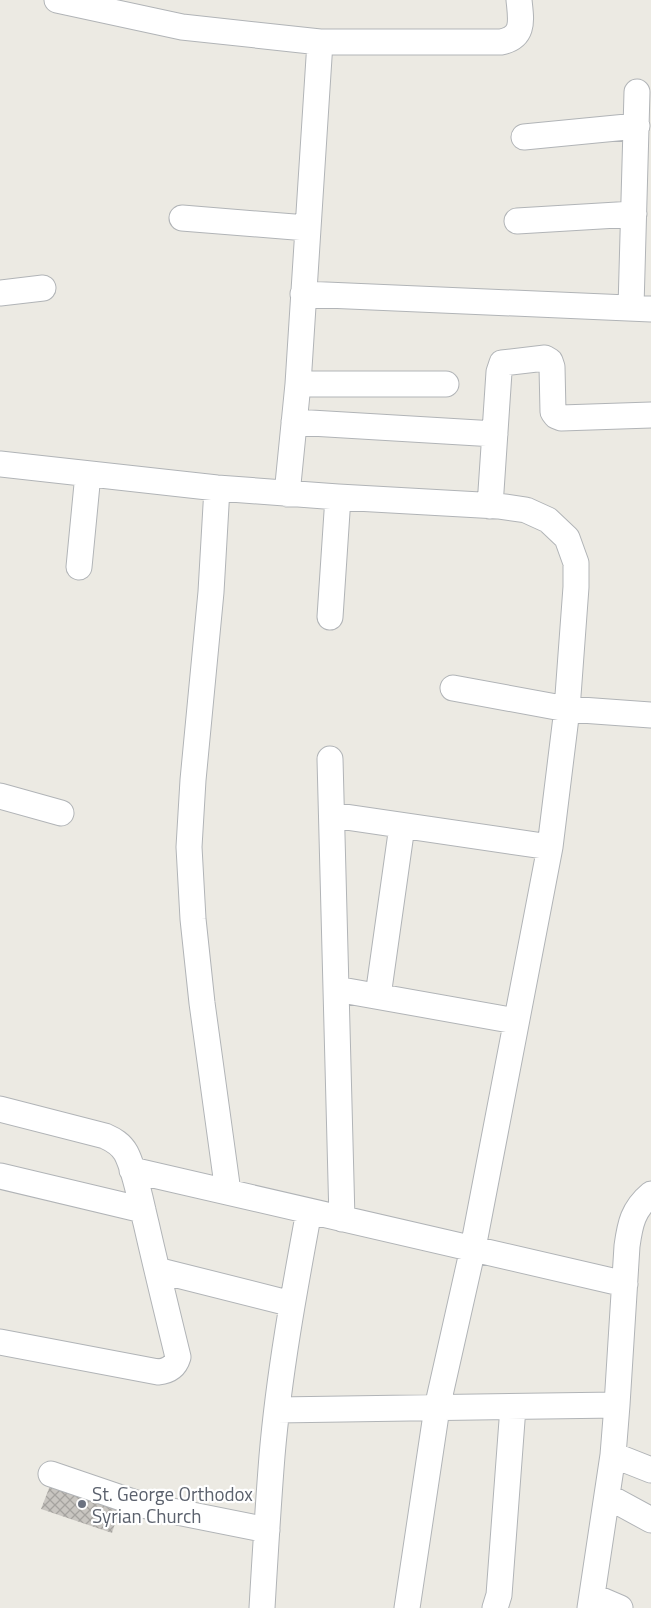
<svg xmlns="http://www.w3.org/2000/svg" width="651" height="1608" viewBox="0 0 651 1608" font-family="'Titillium Web',sans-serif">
<defs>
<pattern id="building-cross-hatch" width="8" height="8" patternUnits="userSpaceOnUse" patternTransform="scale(1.25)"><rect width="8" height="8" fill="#c8c5c0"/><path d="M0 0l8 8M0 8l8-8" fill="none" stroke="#a5a39f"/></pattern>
</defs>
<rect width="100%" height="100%" fill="#eceae3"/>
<!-- building -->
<path fill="url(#building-cross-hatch)" d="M53,1478L123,1499L112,1533L41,1509Z"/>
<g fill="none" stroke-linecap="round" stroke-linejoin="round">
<!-- street casing -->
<g stroke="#b1b4b7" stroke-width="27">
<path id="street" d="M57,0L182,27L320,42
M524,137L637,126
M182,218L307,228
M517,221L634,214
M0,293L43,288
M303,294L651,309
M631,307L637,92
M298,384H446
M294,422L495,434
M0,464L217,488L338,497L498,506L526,510L548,520L567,538L576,563V587L567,709L550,847L473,1248L437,1408L407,1608
M217,488L211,592L193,780L189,847L193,919L202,1003L228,1192
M287,494L298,384L320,42H501C525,37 521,20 519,0
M490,506L499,372L502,363L545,358L550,361L552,367L553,412L556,416L561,418L651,415
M79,567L88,474
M330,617L338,497
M453,688L567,709L651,715
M330,759L342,1219
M0,796L61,813
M332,815L550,847
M336,989L516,1021
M378,996L402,826
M0,1109L105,1136C114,1140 121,1144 126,1153C135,1170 141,1203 146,1223C156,1267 167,1312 178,1357C175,1367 168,1371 158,1372L0,1342
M132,1170L625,1284
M0,1176L143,1210
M157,1270L292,1304
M277,1410L617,1405
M613,1455L651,1470
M51,1474L142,1505L267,1530
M607,1496L651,1520
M592,1596L620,1608
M262,1608C265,1557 268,1506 272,1456C279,1374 294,1292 309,1211
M495,1608L499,1595L513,1407
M590,1608L613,1455L617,1405L627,1246C630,1224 633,1209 651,1194"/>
</g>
<!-- street -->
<use href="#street" stroke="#fff" stroke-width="25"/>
</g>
<!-- markers -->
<circle fill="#6b7280" stroke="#fff" stroke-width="2" cx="82" cy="1504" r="5"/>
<g text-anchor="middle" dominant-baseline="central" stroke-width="4.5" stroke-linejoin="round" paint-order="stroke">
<!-- worship labels -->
<g font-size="19" fill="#5b616d" stroke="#fff" text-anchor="start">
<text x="92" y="1493">St. George Orthodox<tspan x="92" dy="22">Syrian Church</tspan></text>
</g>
</g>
</svg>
